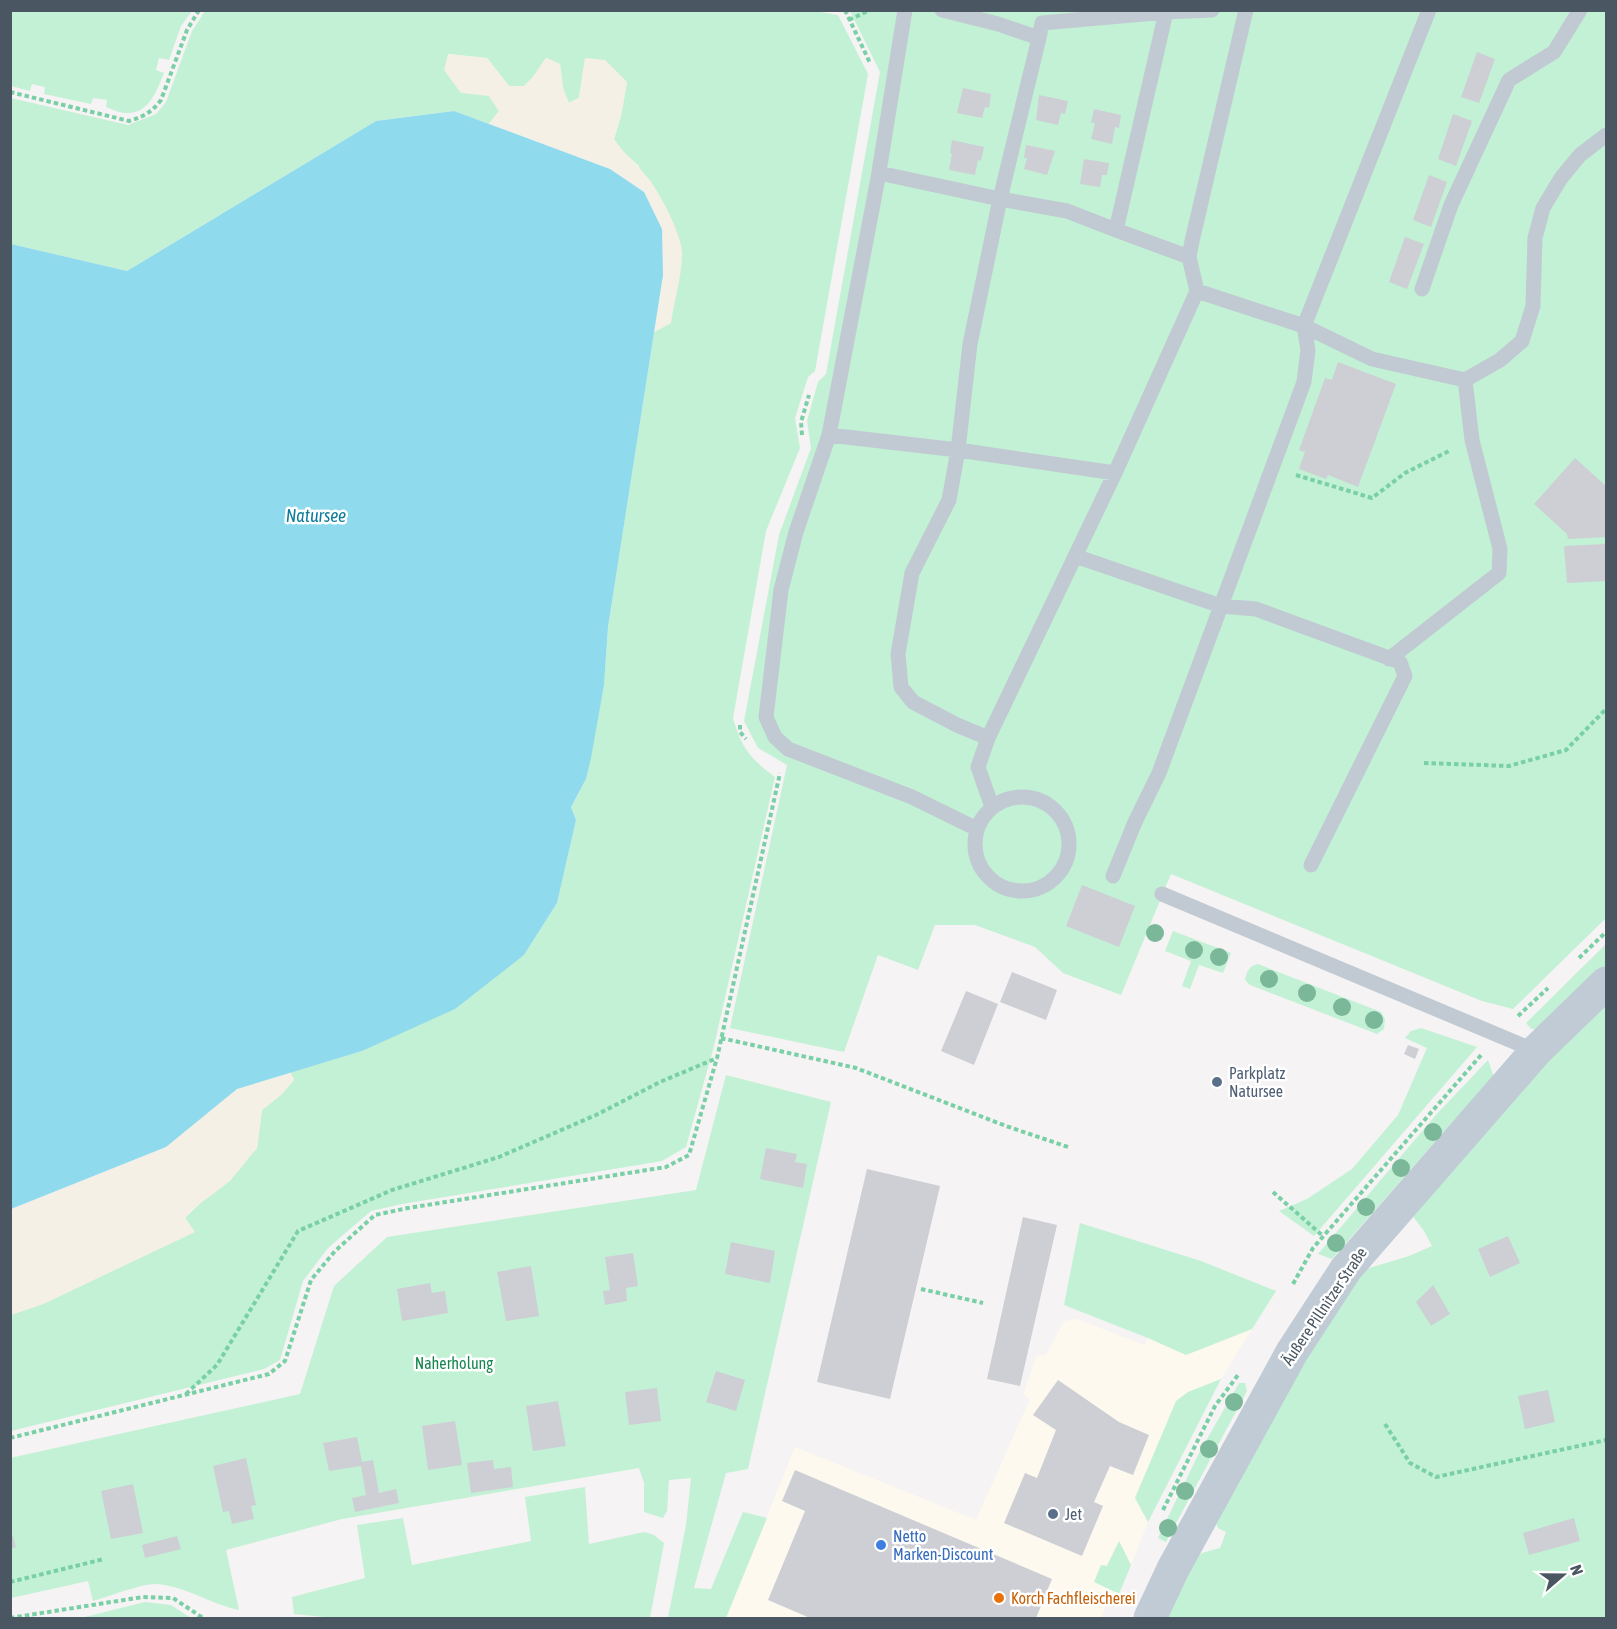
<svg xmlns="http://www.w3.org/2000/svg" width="1617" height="1629" viewBox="0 0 1617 1629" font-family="'Asap Condensed',sans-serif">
<rect width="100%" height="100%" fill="#f5f3f3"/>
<!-- commercial -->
<path fill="#fdf9ef" d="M1078,1319L1144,1345L1148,1338L1186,1355L1252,1329L1221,1379L1188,1392L1135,1497L1148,1522L1131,1565L1119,1541L1106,1566L1094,1581L1119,1594L1116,1601L1109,1599L1101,1618H726L795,1447L976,1520L1030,1399L1023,1394L1037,1355H1046L1064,1321Z"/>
<!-- green -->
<path fill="#c3f1d5" d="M11,10H192V11L181,26L169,60L159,58L156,70L164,73C157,90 149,115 125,113C119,113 112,109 106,107L107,100L93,98L91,104L44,94L45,87L32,84L30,91L11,86Z
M809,10L838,15L868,74L815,371L808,377L795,418L800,448L766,531L733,718C742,749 750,758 775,777L714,1046L686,1147L662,1161L402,1204L371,1211L328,1248L303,1281L280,1360L264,1369L11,1431L10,1315L43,1304L194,1232L185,1218L257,1148L262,1110L282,1094L294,1080L290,1072L362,1051L524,955L557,903L576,820L571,807L586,779L604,685L608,627L654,332L671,323L639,166L621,150L614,139L621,116L627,82L585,59L579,98L568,103L563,88L560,64L546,58L533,77L524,86H509L487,58L448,54L489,96L499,111L489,124L454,111L376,121L127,271L11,244V98L128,125L156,114L166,102L192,31L205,11Z
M850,11H1606V918L1513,1009L1482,1001L1171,874L1121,995L1063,973L1035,947L975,925H935L918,970L878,955L844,1052L730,1028L787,765L758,748L744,721L779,535L811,448L807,421L818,382L826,374L880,72Z
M1173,931L1231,953L1223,973L1199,965L1190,989L1182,986L1191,961L1165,951Z
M1606,944V968L1541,1029H1531L1526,1023Z
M1258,964L1381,1012L1385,1019L1384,1029L1377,1034L1250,985L1245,980C1247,971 1249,966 1258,964Z
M1606,1003V1618H1167L1191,1562L1202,1553L1220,1548L1226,1532L1218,1528L1215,1521L1314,1343L1366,1269L1409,1256L1432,1246L1424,1231L1411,1214L1545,1061Z
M1421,1028L1477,1047L1314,1236L1279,1211L1307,1199L1352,1169L1398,1115L1427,1048L1405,1038L1411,1031Z
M1488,1060L1495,1080L1454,1120L1332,1259L1318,1254L1435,1116Z
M726,1075L831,1102L748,1469L726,1473L694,1588L711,1589L743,1512L767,1518L726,1618H668L686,1525L691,1478L669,1480L667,1511L663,1518L644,1512V1483L639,1468L342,1519L226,1550L239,1610C210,1604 186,1586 156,1584C143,1583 107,1597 93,1601L88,1581L11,1598L10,1458L300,1394L334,1286L387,1237L696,1190Z
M1080,1223L1201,1261L1276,1291L1252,1329L1186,1355L1148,1338L1064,1305Z
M1221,1379L1148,1522L1135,1498L1176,1401L1188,1392Z
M1239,1383H1245L1247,1391L1166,1542L1158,1538L1199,1453Z
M585,1487L589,1544L644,1532L654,1535L664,1543L650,1618H334L294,1614L292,1597L365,1578L357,1525L403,1518L412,1565L531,1541L525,1497Z
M1119,1541L1131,1565L1119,1594L1094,1582L1101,1565L1107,1566Z
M145,1602L171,1605L191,1618H81Z"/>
<!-- sand -->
<path fill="#f5f0e5" d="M448,54L487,58L509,86H524L533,77L546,58L560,64L563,88L569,103L579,98L585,58L605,60L627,82L621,116L614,139C624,154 637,164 648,178C660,193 682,235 682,254C682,275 674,302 671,323L654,332L663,275L644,192L610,169L489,124L499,111L489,96L461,93L444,70Z
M290,1072L294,1079L282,1094L262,1110L257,1148L230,1181L189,1212L185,1218L195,1232L43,1304L11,1315V1209L166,1147L237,1089Z"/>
<!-- water -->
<path fill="#90daee" d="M454,111L610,169L644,192L662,229L663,275L608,627L604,685L591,758L586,779L571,807L576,820L557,903L524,955L455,1009L362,1051L237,1089L166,1147L11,1209V244L127,271L376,121Z"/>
<!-- building -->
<path fill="#cdcfd5" d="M1477,52L1495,59L1479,103L1461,97Z
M963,88L991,94L989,108L985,107L982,118L957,113Z
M1039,95L1068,101L1065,114L1061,113L1058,125L1036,120Z
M1094,109L1121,115L1119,128L1115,127L1112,144L1091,139L1095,123H1091Z
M1453,114L1472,121L1456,166L1438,159Z
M952,140L984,147L981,161L978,160L975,175L949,170L952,154L950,153Z
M1026,145L1055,151L1047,175L1024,169L1027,158H1024Z
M1084,159L1109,163L1107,175H1102L1100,187L1080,184Z
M1429,175L1447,182L1431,227L1413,220Z
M1405,237L1424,244L1407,289L1389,282Z
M1338,362L1396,384L1358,487L1328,475L1326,479L1299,469L1305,452L1299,450L1325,378L1332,380Z
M1575,458L1606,486V537L1568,539L1567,534L1534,504Z
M1606,544V581L1567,583L1564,546Z
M1082,885L1135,906L1119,947L1066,926Z
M1012,972L1057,990L1046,1020L1000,1002Z
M966,991L998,1004L974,1065L941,1051Z
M1408,1045L1419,1049L1415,1059L1404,1054Z
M766,1148L797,1154L795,1162L807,1164L803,1188L760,1179Z
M867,1169L940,1186L890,1399L817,1382Z
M1023,1217L1057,1225L1020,1386L987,1379Z
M1508,1236L1520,1263L1490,1277L1478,1249Z
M731,1242L775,1251L770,1283L725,1274Z
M633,1253L638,1286L626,1288L627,1301L605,1305L603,1291L610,1290L605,1257Z
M531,1266L539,1316L506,1321L497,1272Z
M430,1283L432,1293L445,1291L448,1313L402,1321L397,1289Z
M1433,1285L1450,1314L1431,1326L1416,1302Z
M716,1371L745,1380L736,1411L706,1402Z
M1058,1380L1119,1422L1149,1435L1133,1475L1110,1466L1094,1502L1103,1506L1082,1556L1004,1523L1025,1473L1037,1478L1056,1430L1033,1415Z
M657,1388L661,1421L629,1425L625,1392Z
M1548,1390L1555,1422L1525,1429L1518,1396Z
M558,1401L566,1446L533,1451L526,1406Z
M455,1421L462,1465L428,1470L422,1426Z
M357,1437L362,1462L373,1460L379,1493L396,1489L399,1503L355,1512L352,1498L366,1495L361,1466L329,1471L323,1443Z
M246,1458L256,1505L251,1506L254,1519L232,1524L229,1511L223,1512L213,1466Z
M493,1460L494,1469L511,1467L513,1487L471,1493L467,1463Z
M795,1470L1052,1579L1036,1618H810L768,1600L805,1511L782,1501Z
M133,1484L143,1533L111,1539L101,1491Z
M1574,1518L1580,1541L1529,1555L1523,1533Z
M10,1528L16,1547L10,1549Z
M177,1536L181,1549L145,1558L142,1545Z"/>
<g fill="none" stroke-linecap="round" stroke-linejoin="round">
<!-- path -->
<path stroke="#7ad0a6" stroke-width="4" stroke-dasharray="4.5 3" stroke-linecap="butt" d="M845,10L870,63
M849,20L870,10
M10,92L129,121C143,117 152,112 161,100L187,30L199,10
M802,435L801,422L809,395
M1296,475L1372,498L1405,473L1451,450
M740,725V732L746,739
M1424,763L1509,766L1566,750L1606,709
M1579,958L1606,932
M1518,1016L1548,988
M721,1038L856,1068L1006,1126L1068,1147
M1273,1192L1323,1236
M1293,1284L1313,1248L1482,1054
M921,1289L983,1303
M186,1394L217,1365L298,1231L392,1190L499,1157L596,1115L660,1082L717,1058
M1385,1424L1410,1463L1436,1477L1606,1440
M10,1438L269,1374L285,1361L311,1280L335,1251L375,1215L408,1208L666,1167L689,1155L717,1058L780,773
M1163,1510L1215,1406L1238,1375
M10,1582L104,1559
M10,1618L143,1597L173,1598L203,1618"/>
<!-- service -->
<path stroke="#c1cad2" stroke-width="15" d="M905,10L878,178L829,435L796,532L781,590L766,717L775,737L788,749L912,797L977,829
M942,10L998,24L1039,38
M879,173L1000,199L1067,211L1116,230
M1189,257L1116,230L1166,12L1212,10
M1422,289L1451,205L1509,80L1554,52L1580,10
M1197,291L1304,326L1372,359L1465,380L1500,360L1522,341L1533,306L1535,238L1543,208L1561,178L1580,155L1606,135
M829,435L958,450L1115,473
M1075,556L1221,606L1256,609L1400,662L1405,676L1311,865
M1389,659L1499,573L1500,549L1472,440L1465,380
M988,738L957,725L913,702L901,687L898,654L912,573L949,500L958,450L970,344L1000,199L1039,38L1042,23L1166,12
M975 844a47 47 0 1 1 94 0a47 47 0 1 1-94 0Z
M992,807L978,767L988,738L1115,473L1197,291L1189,257L1192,241L1246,10
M1113,876L1135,822L1159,773L1304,382L1308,350L1304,326L1429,10
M1162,894L1536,1051"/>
<!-- secondary -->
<path stroke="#c1cbd6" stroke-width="33" d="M1150,1618L1173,1569L1292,1352L1346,1269L1536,1051L1606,983"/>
</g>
<!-- trees -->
<g fill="#7bb799">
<circle cx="1155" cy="933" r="9"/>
<circle cx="1194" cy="950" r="9"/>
<circle cx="1219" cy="957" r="9"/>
<circle cx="1269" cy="979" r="9"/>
<circle cx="1307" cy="993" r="9"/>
<circle cx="1342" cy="1007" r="9"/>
<circle cx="1374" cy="1020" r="9"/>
<circle cx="1433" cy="1132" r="9"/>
<circle cx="1401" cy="1168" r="9"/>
<circle cx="1366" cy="1207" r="9"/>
<circle cx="1336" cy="1243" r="9"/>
<circle cx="1234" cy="1402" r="9"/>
<circle cx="1209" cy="1449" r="9"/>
<circle cx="1185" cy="1491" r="9"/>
<circle cx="1168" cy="1528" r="9"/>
</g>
<!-- markers -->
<g fill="#5c6f8a" stroke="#fff" stroke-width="2">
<circle cx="1217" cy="1082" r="6"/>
<circle cx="1053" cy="1514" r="6"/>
</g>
<circle fill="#3f7fe0" stroke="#fff" stroke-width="2" cx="881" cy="1545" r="6"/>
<circle fill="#e8710a" stroke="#fff" stroke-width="2" cx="999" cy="1598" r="6"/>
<g text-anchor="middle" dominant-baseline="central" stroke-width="5" stroke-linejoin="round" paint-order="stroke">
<!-- service labels -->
<g font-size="16" fill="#4e5e75" stroke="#fff" text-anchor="start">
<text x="1229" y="1073">Parkplatz<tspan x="1229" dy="18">Natursee</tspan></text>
<text x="1065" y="1514">Jet</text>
</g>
<!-- street labels -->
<g font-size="16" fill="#4a5661" stroke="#fff">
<text transform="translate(1324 1306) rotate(-56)">Äußere Pillnitzer Straße</text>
</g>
<!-- park labels -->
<g font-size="16" fill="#17864f" stroke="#fff">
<text x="454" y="1363">Naherholung</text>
</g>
<!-- shop labels -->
<g font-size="16" fill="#366cbe" stroke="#fff" text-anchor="start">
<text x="893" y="1536">Netto<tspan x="893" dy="18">Marken-Discount</tspan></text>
</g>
<!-- food labels -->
<g font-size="16" fill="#c56008" stroke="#fff" text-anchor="start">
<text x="1011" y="1598">Korch Fachfleischerei</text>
</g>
<!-- water labels -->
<g font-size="18" font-style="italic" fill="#0c7c9b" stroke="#fff">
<text x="316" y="515">Natursee</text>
</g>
</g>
<!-- border -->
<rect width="1617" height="1629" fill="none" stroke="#4a5661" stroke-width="24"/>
<!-- north arrow -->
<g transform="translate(1563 1575) rotate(70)" stroke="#ffffff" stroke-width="4.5" paint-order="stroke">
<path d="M0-4.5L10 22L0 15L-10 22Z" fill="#4a5661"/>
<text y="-9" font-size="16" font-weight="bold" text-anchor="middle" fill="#4a5661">N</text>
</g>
</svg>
